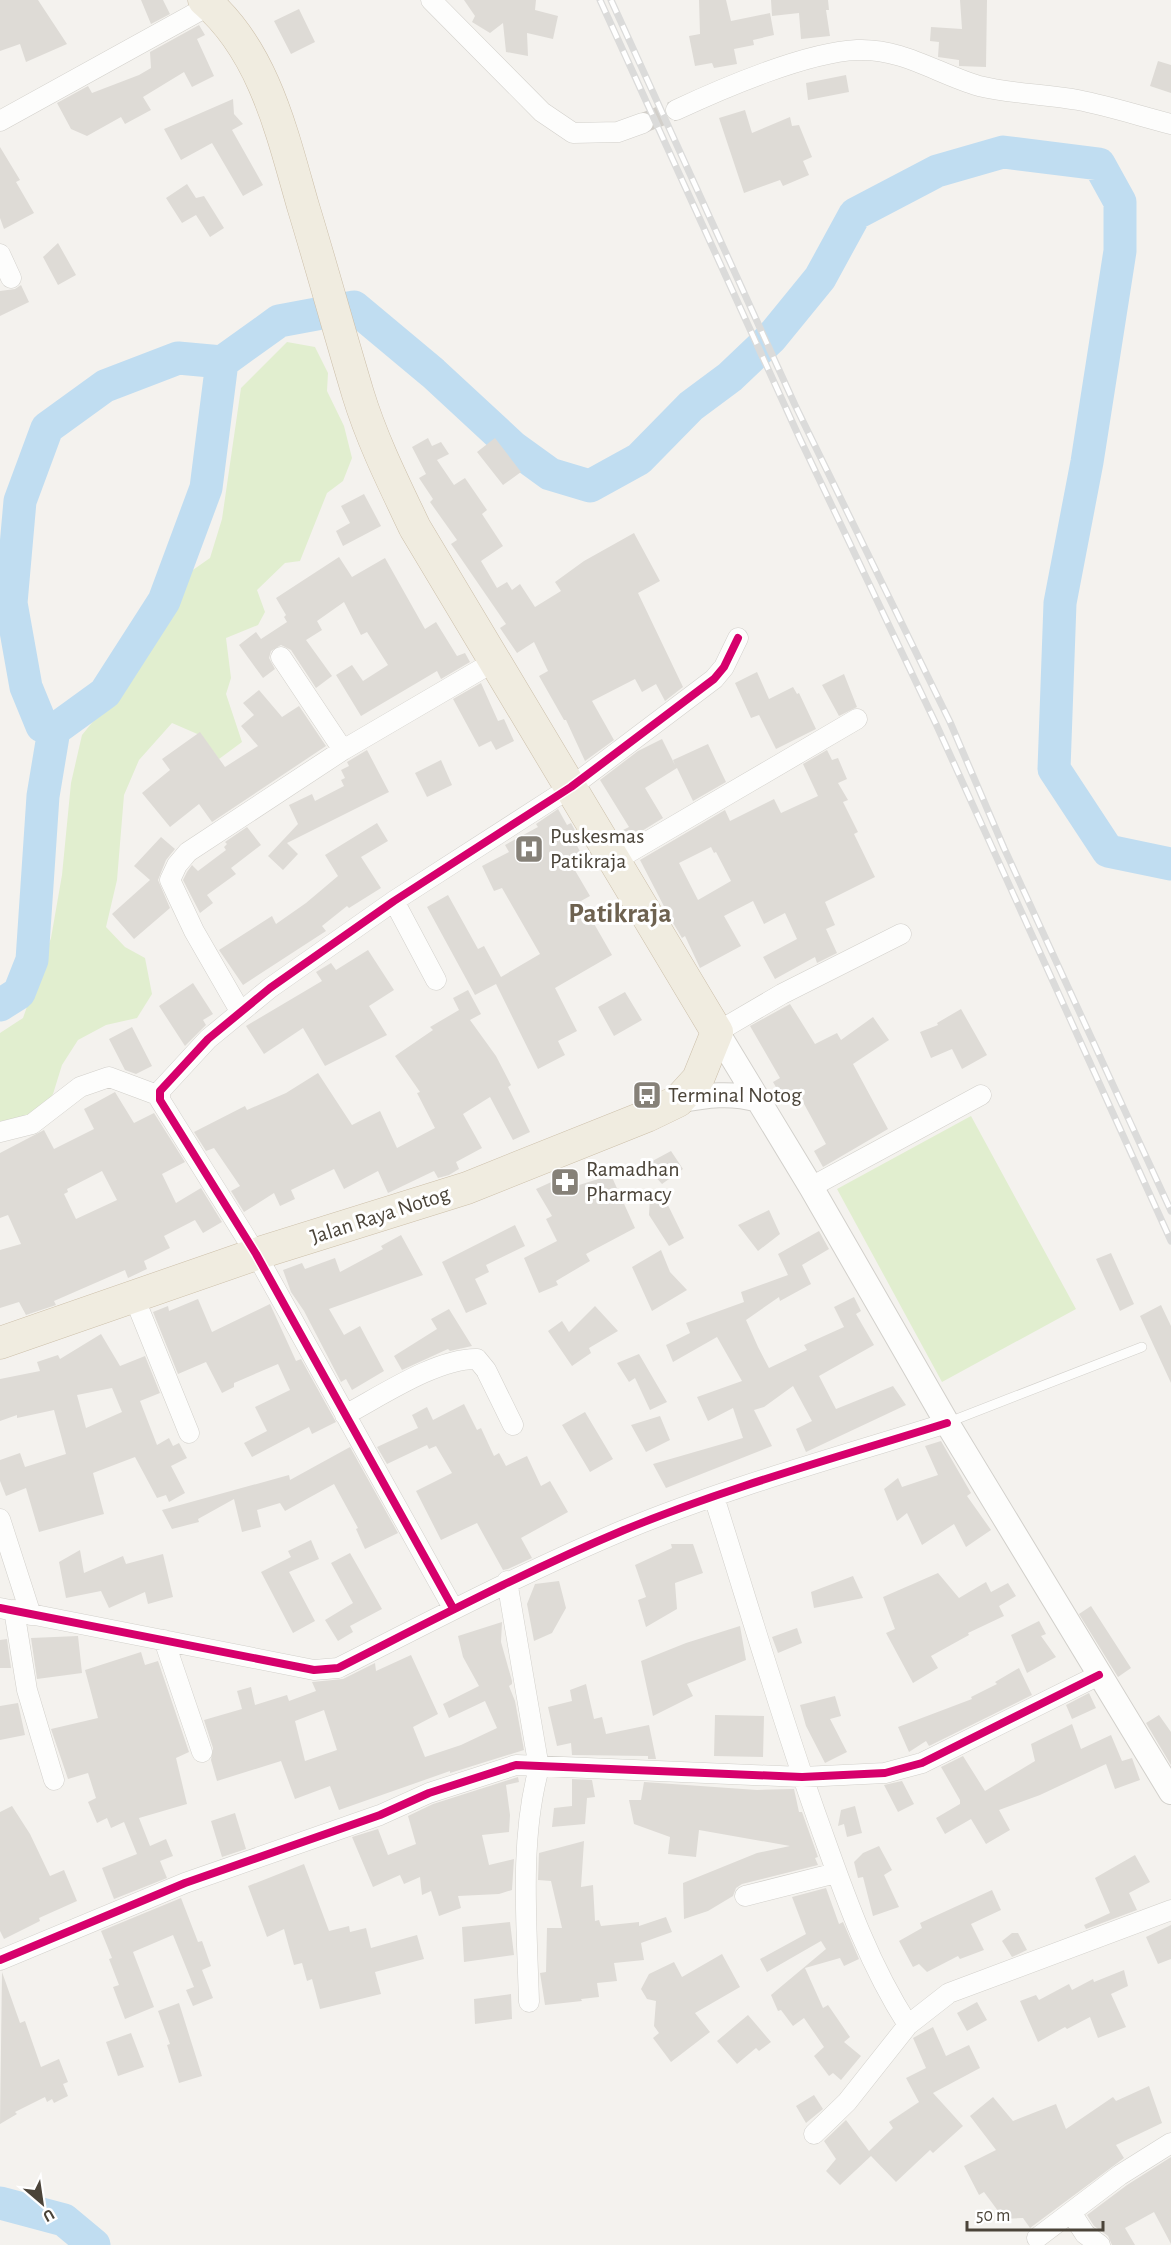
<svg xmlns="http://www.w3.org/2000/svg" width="1171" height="2245" viewBox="0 0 1171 2245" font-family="'Alegreya Sans',sans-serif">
<rect width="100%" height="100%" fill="#f4f2ee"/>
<!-- green -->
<path fill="#e1eecf" d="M287,342L315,347L328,373L327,391L344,426L352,458L343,481L327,493L300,561L285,563L257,590L265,612L258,625L226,638L231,678L226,694L242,742L219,759L202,736L172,723L139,760L124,795L117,880L106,927L125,947L145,958L152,994L137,1018L106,1025L78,1040L62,1065L53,1094L32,1124L0,1132V1033L23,1018L51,938L62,875L71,783L82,735L113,697L190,572L210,558L222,519L241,388Z
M971,1116L1076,1309L942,1382L837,1189Z"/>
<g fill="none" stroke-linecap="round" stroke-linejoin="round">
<!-- river -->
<path stroke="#c0ddf1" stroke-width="33" d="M54,730L42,726L26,687L11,603L20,501L47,428L105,386L178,358L222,362
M0,1005L19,993L32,960L43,796L54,730L105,693L164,601L206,488L222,362L279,321L354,307L433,373L514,448L550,474L590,486L639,459L691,406L730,377L771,338L820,278L855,214L937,171L1003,152L1099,164L1120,202V251L1087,462L1060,603L1054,769L1108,851L1171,864
M0,2203L64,2220L94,2245"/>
</g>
<!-- building -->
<path fill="#dedbd6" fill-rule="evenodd" d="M0,0H38L67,44L26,62L20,44L0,51Z
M141,0H163L170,14L151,24Z
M464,0H536L535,10L558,16L553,39L527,33L528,56L506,52L503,23L490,33L472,22L475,16Z
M699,0H726L731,21L770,13L774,35L753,40L754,45L734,49L737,64L714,68L712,63L695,66L689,36L700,34Z
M771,0H828L829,10H826L830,36L801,39L799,13L772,16Z
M960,0H987L986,67L959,66V60L938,57L939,42L930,41L931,27L962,29Z
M299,9L315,42L291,54L274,21Z
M199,25L205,35L197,39L214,76L192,87L184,72L143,97L151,110L125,124L121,117L87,136L71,129L57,103L88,86L92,93L139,75L151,68L150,52Z
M1158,61L1171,65V93L1150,86Z
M846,75L849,92L808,100L806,83Z
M233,99L234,114L243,124L232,130L263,185L243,196L212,143L181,160L164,129Z
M745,110L752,133L790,117L792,126L799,125L812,157L803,161L809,175L783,186L780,180L744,193L719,118Z
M0,147L20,180L16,182L34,213L4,229L0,218Z
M187,184L196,198L204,196L224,228L210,237L196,215L182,223L166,198Z
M58,243L76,275L58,285L43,257Z
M21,285L29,302L0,316V291L15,289Z
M428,438L432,446L441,442L449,454L437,460L454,485L465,478L487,510L482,514L503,546L481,561L497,588L507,582L512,590L520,584L535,607L561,591L555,582L584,561L634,533L660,581L638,593L683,687L665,701L656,684L642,692L635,679L592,701L614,740L585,761L566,720H564L539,676L548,671L534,642L517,653L500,628L506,624L451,544L457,540L430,502L433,499L419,478L426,474L412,447Z
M495,438L521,472L503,485L477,452Z
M364,494L381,526L343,546L336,531L350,523L341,506Z
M339,557L352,577L385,558L425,629L436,622L457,656L465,653L470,662L441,679L437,671L361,716L336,675L352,665L363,681L388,665L367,632L361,635L344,602L317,621L322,630L306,640L332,676L316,688L291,650L281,645L271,651L269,658L275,669L263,678L239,645L256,632L261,639L287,622L284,617L286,615L276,598Z
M757,672L769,699L793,687L797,694L799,693L816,729L776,749L759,715L751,718L735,683Z
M844,674L857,707L839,716L822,685Z
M481,683L498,721L504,719L514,741L496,750L491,741L479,747L453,699Z
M259,690L282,717L299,706L326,746L212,822L199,804L170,827L142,793L170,770L162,759L200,732L225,767L258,746L241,726L254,715L243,703Z
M662,739L675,765L673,760L708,744L726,782L693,801L677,768L645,788L663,818L629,839L623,830L629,827L600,780L638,751Z
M367,750L389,792L287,843L298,854L283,870L268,856L298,824L289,805L312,794L315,801L344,786L341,780L345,778L341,770L349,766L347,762Z
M827,750L832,760L838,758L847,779L838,783L848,800L843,802L858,832L854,834L875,877L825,902L835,925L826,929L837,953L817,963L815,957L775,979L763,957L797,939L785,913L764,924L753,901L724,916L741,946L700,968L685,936L682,938L669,916L640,860L725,810L730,821L774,799L781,813L818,796L803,764ZM711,847L714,853L716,852L731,881L698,900L679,863Z
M441,760L452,785L427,797L415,773Z
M558,809L567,825L571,823L578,836L573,838L585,861L573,867L590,896L581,901L612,955L555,988L577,1031L558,1041L565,1055L538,1069L496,984L475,995L427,907L448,895L478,949L484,946L501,977L540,954L502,888L494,891L482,866L509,852L505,845L538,827L536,824Z
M377,823L388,841L361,857L381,888L349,908L347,906L322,926L326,931L243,985L219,950L272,916L276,924L306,903L338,876L325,855Z
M247,827L261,845L231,868L236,874L207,895L213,903L200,913L183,880L187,872L192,865L198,871L226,850L224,847L227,844L225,842Z
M161,837L175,849L166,860L158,880L170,908L134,939L112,914L150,880L134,866Z
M368,950L394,990L369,1006L387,1035L325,1066L303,1028L264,1054L246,1026L322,981L316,972L331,963L336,970Z
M193,983L213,1014L203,1020L206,1025L185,1046L159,1006Z
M468,990L481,1014L470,1020L496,1056L511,1085L508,1087L530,1132L513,1140L490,1097L463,1114L482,1148L456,1162L459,1169L449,1175L438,1178L434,1171L388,1193L378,1171L344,1189L334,1169L291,1190L295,1199L280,1206L274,1193L244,1212L231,1191L240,1186L214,1148L206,1151L194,1132L245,1106L247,1110L286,1093L318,1073L352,1125L380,1111L397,1148L435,1128L417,1093L420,1092L395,1056L433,1030L430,1027L459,1010L453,998Z
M625,992L642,1020L614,1036L598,1007Z
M790,1004L815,1044L837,1033L841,1040L873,1017L889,1040L853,1064L888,1129L823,1167L814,1151L826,1144L798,1093L784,1101L773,1082L780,1078L750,1026Z
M961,1009L987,1055L962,1069L952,1049L931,1058L920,1032L938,1025L937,1023Z
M132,1027L152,1066L136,1074L125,1070L109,1039Z
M115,1092L134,1123L154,1113L185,1162L162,1174L176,1203L201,1188L222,1222L203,1233L195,1220L164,1236L170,1248L144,1261L147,1269L128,1278L125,1270L54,1301L56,1305L26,1315L19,1302L0,1308V1250L21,1244L8,1215L0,1218V1153L44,1130L54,1149L94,1129L84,1109ZM102,1171L117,1200L76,1219L64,1194L68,1192L67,1189Z
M671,1151L683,1169L662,1184L645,1165Z
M569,1174L576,1186L611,1175L635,1228L586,1254L590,1261L556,1281L558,1285L539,1293L524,1258L557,1241L546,1219L552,1216L536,1189Z
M663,1195L684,1238L669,1246L649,1215L650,1198Z
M769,1210L780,1234L758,1251L738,1225Z
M515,1225L525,1246L486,1265L489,1272L475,1279L487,1304L466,1313L442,1262Z
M819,1231L829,1249L802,1265L811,1284L780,1301L779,1297L746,1320L758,1347L769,1368L807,1350L804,1345L844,1327L834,1307L854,1297L861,1311L856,1314L874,1345L819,1376L836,1409L893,1386L906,1405L806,1452L796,1429L812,1421L793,1386L764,1407L754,1410L772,1446L666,1488L653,1464L743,1438L733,1408L708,1421L697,1397L742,1381L717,1337L673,1362L666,1345L690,1333L686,1323L744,1302L741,1292L788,1275L778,1254Z
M401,1235L423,1275L329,1309L344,1335L360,1326L384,1371L352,1390L346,1379L341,1382L304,1311L291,1292L283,1270L302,1263L305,1269L335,1258L340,1272L383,1249L381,1246Z
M661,1250L670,1272L687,1290L652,1311L632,1267Z
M1111,1253L1134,1304L1120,1311L1096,1259Z
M198,1299L212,1332L270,1304L296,1361L301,1359L336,1422L312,1434L309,1427L252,1457L244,1443L267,1431L255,1407L290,1390L278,1364L234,1383V1387L222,1393L206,1362L178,1374L153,1312L168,1306L169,1311Z
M1161,1305L1171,1326V1383L1140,1316Z
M595,1306L618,1331L589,1348L591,1353L572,1366L548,1331L562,1321L569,1332Z
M449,1309L472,1346L450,1351L448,1349L402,1370L394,1356L437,1329L431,1319Z
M101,1334L120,1366L145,1356L160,1393L140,1401L157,1445L169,1438L173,1446L179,1443L187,1458L171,1466L185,1493L169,1502L166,1495L157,1498L135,1457L93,1473L104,1514L39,1532L26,1488L6,1496L0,1481V1460L20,1453L25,1467L66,1454L54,1410L17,1418V1415L0,1421V1379L40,1371L37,1362L58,1355L60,1359ZM112,1388L122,1412L86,1428L77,1395Z
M639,1354L667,1402L650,1410L635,1378L629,1382L617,1363Z
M464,1404L477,1430L481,1428L494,1456L499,1453L506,1466L527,1456L541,1486L550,1481L568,1512L521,1538L532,1558L508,1569L503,1570L477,1523L441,1540L416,1491L452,1473L436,1446L429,1449L427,1445L387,1464L377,1447L418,1428L412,1415L427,1407L433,1420Z
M585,1412L613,1459L590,1472L562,1425Z
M660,1416L670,1440L646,1452L631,1425Z
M941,1441L971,1493L967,1496L991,1530L966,1547L954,1524L922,1545L907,1513L897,1521L884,1489L898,1478L902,1487L938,1475L925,1446Z
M350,1447L398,1533L365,1549L356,1529L358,1528L334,1484L285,1511L280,1503L257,1510L261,1527L242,1532L234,1499L198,1519L199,1522L172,1529L162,1510L289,1475L290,1480Z
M311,1540L319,1559L289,1572L315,1621L293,1633L261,1572L291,1557L288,1551Z
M671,1544H693L703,1573L675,1583L677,1609L646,1627L638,1600L646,1597L635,1565L672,1548Z
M80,1550L84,1573L123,1556L126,1564L163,1554L173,1597L148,1604L145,1592L109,1608L101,1591L66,1598L59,1562Z
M350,1553L382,1609L350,1626L353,1632L338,1641L325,1620L353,1603L331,1563Z
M938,1573L959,1598L986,1582L991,1592L1008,1583L1016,1596L999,1606L1004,1616L968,1633L969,1635L931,1656L938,1668L913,1683L886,1633L895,1629L883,1597Z
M853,1576L863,1598L814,1608L811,1592Z
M559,1581L566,1608L552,1633L534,1641L527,1604L535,1584Z
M1091,1606L1131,1668L1118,1677L1079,1614Z
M1039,1621L1046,1634L1041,1636L1056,1657L1027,1673L1011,1635Z
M502,1622L501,1642L512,1681V1684L509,1686L515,1701L524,1750L450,1773V1771L339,1810L330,1786L295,1799L281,1761L217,1781L211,1760L213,1748L204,1720L242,1709L237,1691L251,1687L255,1705L287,1695L289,1701L316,1691L312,1682L343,1679L375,1663L376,1671L411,1655L438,1714L413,1727L425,1757L461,1745L497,1728L485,1701L449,1718L443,1704L479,1686L463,1657L458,1636ZM324,1710L337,1750L305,1761L295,1721Z
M740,1626L746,1660L687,1684L693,1696L653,1716L641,1661L686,1643Z
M797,1628L802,1643L778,1653L772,1637Z
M78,1636L82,1673L37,1679L31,1638Z
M7,1639L11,1668H0V1640Z
M141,1652L145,1665L158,1661L189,1752L176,1758L187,1804L139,1818L150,1846L166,1839L173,1856L160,1861L167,1878L114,1899L102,1868L137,1854L124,1822L111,1828L107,1818L97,1823L88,1802L96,1798L88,1773L68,1779L51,1729L98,1718L85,1670Z
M1019,1668L1032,1695L929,1746L926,1741L909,1752L898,1727L972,1699L971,1697L997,1684L995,1682Z
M586,1684L594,1719L602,1717L606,1734L649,1725L656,1759H648V1756L572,1755L571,1743L557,1746L548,1707L572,1701L570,1690Z
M1089,1693L1096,1708L1072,1719L1066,1705Z
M835,1696L841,1716L830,1719L847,1752L825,1763L806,1726L800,1705Z
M18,1703L25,1735L0,1740V1706Z
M715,1715L764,1716L763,1757L714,1756Z
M1159,1715L1171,1732V1765L1146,1723Z
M1072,1724L1081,1749L1111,1735L1122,1761L1132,1758L1140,1780L1115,1789L1106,1764L1040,1795L999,1810L1010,1830L986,1844L971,1819L945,1834L936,1818L960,1804V1800L941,1767L963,1756L985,1791L1035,1761L1031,1744Z
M518,1777L519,1782L506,1785L510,1815L509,1832L482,1835L489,1865L514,1859L512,1890L499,1894L458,1896L461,1908L439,1916L431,1891L422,1895L420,1877L404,1884L400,1875L373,1887L352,1837L378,1829L388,1855L416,1844L408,1816L433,1804Z
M572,1779L592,1780L595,1797L587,1798L585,1824L552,1827L554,1808L572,1806Z
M902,1781L914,1804L898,1812L884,1785Z
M644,1782L757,1790L794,1789L799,1812H802L818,1857L815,1858L818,1865L742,1884L736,1888L733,1896L708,1911L684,1919L683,1883L757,1853L790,1846L699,1830L696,1857L668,1854L670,1837L634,1824L629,1800H641Z
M12,1806L30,1834L50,1876L64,1870L77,1901L39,1918L40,1921L4,1939L0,1931V1812Z
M855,1806L862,1833L847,1837L844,1824L838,1826L841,1810Z
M235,1813L246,1849L222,1857L211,1821Z
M584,1841L581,1887L593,1885L595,1921L599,1920L601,1926L639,1922V1926L666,1917L672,1932L641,1943L644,1960L614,1963L617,1981L597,1983L599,1997L581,1999L582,2001L545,2005L540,1973L546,1972L547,1928H562L551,1881L538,1880L539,1853Z
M879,1846L892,1870L884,1875L899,1907L873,1916L863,1877L858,1878L854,1862L863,1853Z
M1135,1855L1150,1882L1129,1893L1137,1910L1086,1929L1084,1925L1110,1913L1095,1878Z
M304,1864L329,1931L349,1926L350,1932L366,1928L371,1948L417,1935L424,1959L375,1972L381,1994L320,2009L312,1979L307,1981L302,1963L294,1965L284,1929L267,1937L248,1886Z
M826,1888L839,1924L843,1922L859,1959L844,1966L840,1958L805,1968L823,2008L828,2005L850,2037L844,2042L861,2056L841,2080L833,2073L829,2076L814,2056L824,2047L804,2018L793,2026L781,2010L778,2011L771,1995L826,1949L821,1941L767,1972L760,1959L806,1934L792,1897Z
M992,1890L1001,1910L971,1924L984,1950L960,1959L958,1956L927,1972L919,1964L913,1967L899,1941L922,1928L920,1923Z
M181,1898L198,1942L202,1941L211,1966L202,1970L213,1998L193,2006L186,1990L194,1987L173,1935L133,1952L154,2007L125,2019L113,1987L119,1985L109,1959L112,1958L101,1931Z
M510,1922L514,1955L464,1962L462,1927Z
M1171,1925V1959L1158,1964L1146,1937Z
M1012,1933H1018L1027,1950L1012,1957L1002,1941Z
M722,1954L740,1987L695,2013L710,2032L671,2062L653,2038L659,2033L654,2026L656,2001L647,1999L641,1989L649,1974L674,1962L682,1977Z
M1124,1970L1128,1986L1111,1994L1126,2027L1098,2038L1090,2017L1067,2029L1065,2027L1038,2042L1020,2001L1036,1995L1039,2000L1069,1984L1072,1990L1093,1979L1094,1982Z
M2,1972L20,2023L25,2021L41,2067L59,2059L68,2082L63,2084L68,2096L54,2103L52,2099L47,2102L45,2097L15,2112L17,2114L0,2124Z
M511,1994L512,2019L475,2024L474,1999Z
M977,2002L987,2020L967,2031L957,2013Z
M179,2003L202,2076L179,2083L167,2045L170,2044L158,2011Z
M748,2015L771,2042L759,2051L756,2048L737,2064L717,2041Z
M933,2027L946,2056L969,2045L980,2068L933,2093L963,2126L933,2153L930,2150L896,2182L871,2156L840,2185L826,2171L836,2159L824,2141L846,2120L869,2151L893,2128L889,2122L919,2102L906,2078L926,2068L913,2038Z
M131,2033L144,2067L118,2076L106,2042Z
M1149,2086L1162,2123L1116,2145L1124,2158L1030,2228L1023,2218L1004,2219L984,2192L979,2195L964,2166L996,2150L970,2116L993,2097L1013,2121L1056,2104L1066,2129L1113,2097L1116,2101Z
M814,2095L823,2109L806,2123L796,2106Z
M1171,2157V2244L1154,2212L1125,2228L1135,2245H1112L1108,2236L1094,2226L1087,2215L1127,2185Z"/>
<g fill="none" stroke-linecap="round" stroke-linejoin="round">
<!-- minor-tunnel -->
<path stroke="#d2cfca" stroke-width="20" stroke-dasharray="20 10" stroke-linecap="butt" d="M643,123L676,110"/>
<!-- service casing -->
<g stroke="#d2d0cb" stroke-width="10">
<path id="service" d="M949,1422L1142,1347"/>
</g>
<!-- minor casing -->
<g stroke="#d2d0cb" stroke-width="21">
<path id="minor" d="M431,0L542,112L573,133L618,132L643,123
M676,110C723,88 807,52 857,50C902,48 938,74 979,86C1011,94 1046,94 1078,100C1109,106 1140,116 1171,124
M0,121L210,5
M0,254L11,278
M281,657L343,750
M616,860L857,719
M394,901L436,980
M240,1011L194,931L170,880L177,865L188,852L343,750L495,661
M717,1032L782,994L901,934
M0,1132L32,1124L80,1087L109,1077L160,1096
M811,1187L981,1095
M134,1297L189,1433
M345,1415C381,1396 437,1358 477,1359L486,1370L513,1425
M714,1497C749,1607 781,1718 820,1826C845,1896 868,1963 908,2025
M0,1519L31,1615
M507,1581L539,1768C519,1840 527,1927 529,2002
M0,1608L314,1670L338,1668C433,1620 526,1571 624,1530C728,1487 839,1457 947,1423
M453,1608L256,1254L160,1100V1091L208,1039L270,988L394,901L571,787L714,679L724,667L738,638
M14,1610L27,1690L54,1780
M164,1640L202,1752
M745,1896L836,1873
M0,1960L185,1883L380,1815L429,1793L516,1765L802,1777L885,1773L922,1763L1099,1675
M814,2134L847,2102L908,2025L949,1993L1171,1910
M1072,2214L1085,2234L1100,2245
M1037,2238L1120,2175L1171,2143"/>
</g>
<!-- tertiary casing -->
<g stroke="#d2d0cb" stroke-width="26">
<path id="tertiary" d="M717,1032L811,1187L947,1423L1171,1792
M678,1101C707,1095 731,1092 759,1100"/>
</g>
<!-- trunk casing -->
<g stroke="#ccbfa9" stroke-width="33">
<path id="trunk" d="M0,1343L256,1254L467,1188L647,1116L678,1101L698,1079L717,1032L415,528C394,484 372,440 358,394C339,331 322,268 303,206C282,133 264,51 204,0"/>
</g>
<!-- service -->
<use href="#service" stroke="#fdfdfc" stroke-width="9"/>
<!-- minor -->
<use href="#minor" stroke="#fdfdfc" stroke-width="20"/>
<!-- tertiary -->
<use href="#tertiary" stroke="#fdfdfc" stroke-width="24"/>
<!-- trunk -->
<use href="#trunk" stroke="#f0ece0" stroke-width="32"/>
<!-- rail casing -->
<g stroke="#dbdbda" stroke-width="7">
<path id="rail" d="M600,0L800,439L936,724L1171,1241
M611,0L795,405L950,722L1004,848L1171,1211"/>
</g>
<!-- rail -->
<use href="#rail" stroke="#fff" stroke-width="4.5" stroke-dasharray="14" stroke-linecap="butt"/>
<!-- cycleway casing -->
<g stroke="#fff" stroke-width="11">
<path id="cycleway" d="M0,1608L314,1670L338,1668C433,1620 526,1571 624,1530C728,1487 839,1457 947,1423
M453,1608L256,1254L160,1100V1091L208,1039L270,988L394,901L571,787L714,679L724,667L738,638
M0,1960L185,1883L380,1815L429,1793L516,1765L802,1777L885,1773L922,1763L1099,1675"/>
</g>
<!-- cycleway -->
<use href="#cycleway" stroke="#d6006c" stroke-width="8"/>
</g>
<!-- icons -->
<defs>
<g id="hospital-square" transform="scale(1.5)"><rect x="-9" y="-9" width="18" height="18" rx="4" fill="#868178" stroke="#fff"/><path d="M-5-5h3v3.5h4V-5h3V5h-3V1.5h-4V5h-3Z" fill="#fff"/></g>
<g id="bus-square" transform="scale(1.5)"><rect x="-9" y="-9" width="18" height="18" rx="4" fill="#868178" stroke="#fff"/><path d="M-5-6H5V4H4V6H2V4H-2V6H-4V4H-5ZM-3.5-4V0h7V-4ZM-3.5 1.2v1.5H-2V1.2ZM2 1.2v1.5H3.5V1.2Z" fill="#fff"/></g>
<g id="pharmacy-square" transform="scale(1.5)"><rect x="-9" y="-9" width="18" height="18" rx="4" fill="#868178" stroke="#fff"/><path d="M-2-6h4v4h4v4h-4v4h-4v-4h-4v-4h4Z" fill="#fff"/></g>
</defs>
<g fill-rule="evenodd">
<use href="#hospital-square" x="529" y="849"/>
<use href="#bus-square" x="647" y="1095"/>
<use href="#pharmacy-square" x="565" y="1182"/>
</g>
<g text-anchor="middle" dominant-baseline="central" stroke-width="6" stroke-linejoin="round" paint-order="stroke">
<!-- poi labels -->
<g font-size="22" fill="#4b4439" stroke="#fff" text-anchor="start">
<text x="550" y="836">Puskesmas<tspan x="550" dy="25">Patikraja</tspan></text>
<text x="668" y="1095">Terminal Notog</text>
<text x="586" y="1169">Ramadhan<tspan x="586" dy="25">Pharmacy</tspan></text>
</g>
<!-- street labels -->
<g font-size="22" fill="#4b4439" stroke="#fff">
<text transform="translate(380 1215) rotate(-18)">Jalan Raya Notog</text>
</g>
<!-- district labels -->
<g font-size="28" font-weight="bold" fill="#6e6250" stroke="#fff">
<text x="620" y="914">Patikraja</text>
</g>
</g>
<!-- north arrow -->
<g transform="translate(42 2203) rotate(151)" stroke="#ffffff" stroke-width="4.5" paint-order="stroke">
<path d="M0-4.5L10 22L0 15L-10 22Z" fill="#4b4439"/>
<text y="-9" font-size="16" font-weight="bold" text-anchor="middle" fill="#4b4439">U</text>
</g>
<!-- scale -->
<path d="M967 2221v9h136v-9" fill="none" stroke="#4b4439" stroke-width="3"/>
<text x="976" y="2221" font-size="18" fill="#4b4439" stroke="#ffffff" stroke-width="4.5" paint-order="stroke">50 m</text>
</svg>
